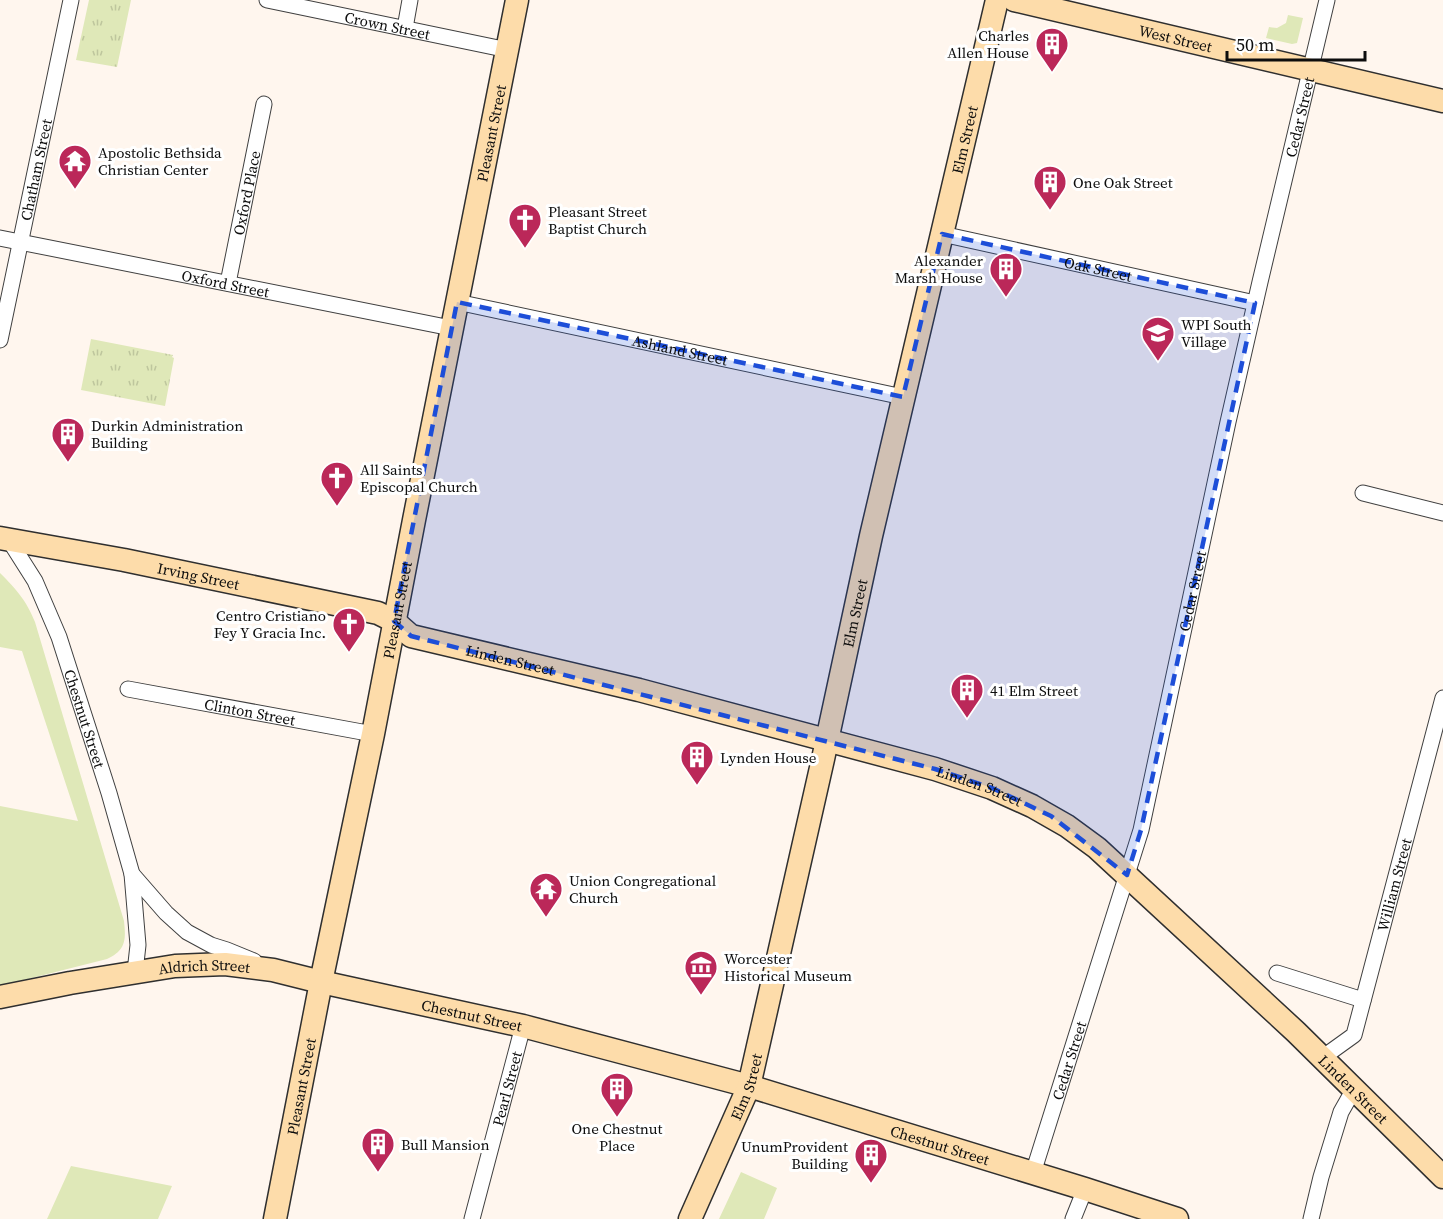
<svg xmlns="http://www.w3.org/2000/svg" width="1443" height="1219" viewBox="0 0 1443 1219" font-family="'Source Serif 4',serif">
<defs>
<pattern id="park-tufts" width="24" height="20" patternUnits="userSpaceOnUse" patternTransform="scale(1.5)"><rect width="24" height="20" fill="#dfe8b8"/><path d="M3 7l-1-3M5 7V3M7 7l1-3M15 17l-1-3M17 17v-4M19 17l1-3" fill="none" stroke="#bec69d"/></pattern>
</defs>
<rect width="100%" height="100%" fill="#fff6ee"/>
<!-- grass -->
<path fill="#dfe8b8" d="M1288,15L1303,18L1297,43L1292,44L1266,38L1269,27L1277,28L1286,23Z
M0,573C17,590 26,600 35,622L124,921C126,940 126,950 107,959L4,985H0V806L78,821L22,651L0,647Z
M71,1166L172,1186L158,1219H47Z
M741,1172L777,1188L764,1219H719Z"/>
<!-- park -->
<path fill="url(#park-tufts)" d="M89,0H131L117,67L76,60Z
M91,339L173,355L172,357L174,358L165,406L81,390Z"/>
<g fill="none" stroke-linecap="round" stroke-linejoin="round">
<!-- street casing -->
<g stroke="#404040" stroke-width="17">
<g id="street">
<path id="s1" d="M267,0L508,50"/>
<path d="M405,28L410,0"/>
<path id="s2" d="M942,234L1255,303"/>
<path id="s3" d="M0,238L451,328"/>
<path id="s4" d="M228,283L264,104"/>
<path id="s5" d="M457,302L903,397"/>
<path id="s6" d="M0,340L71,0"/>
<path d="M1363,493L1443,513"/>
<path id="s7" d="M9,540L35,581L59,637L109,793L132,874L166,913L187,932L211,945L227,950L254,961"/>
<path id="s8" d="M128,689L373,734"/>
<path d="M132,874L138,945L135,972"/>
<path d="M1277,973L1363,1000"/>
<path id="s9" d="M1322,1058L1354,1035L1443,698"/>
<path id="s10" d="M1033,1173L1141,830L1228,422L1260,282L1327,0"/>
<path id="s11" d="M472,1219L523,1026"/>
<path d="M1073,1219L1085,1189"/>
<path d="M1311,1219L1321,1177L1341,1112L1354,1089"/>
</g>
</g>
<!-- secondary casing -->
<g stroke="#2f2f2f" stroke-width="25">
<g id="secondary">
<path id="s12" d="M1014,0L1443,101"/>
<path id="s13" d="M0,538L124,560L378,613L394,621L411,636L639,690L935,769L992,788L1032,806L1067,826L1097,848L1296,1032L1443,1177"/>
<path id="s14" d="M0,997L70,983L175,966L225,964L273,970L321,982L523,1026L749,1086L1085,1189L1177,1219"/>
<path id="s15" d="M275,1219L321,982L373,734L414,520L517,0"/>
<path id="s16" d="M690,1219L749,1086L823,759L871,536L997,0"/>
</g>
</g>
<!-- street -->
<use href="#street" stroke="#fff" stroke-width="15"/>
<!-- secondary -->
<use href="#secondary" stroke="#fddcaa" stroke-width="22"/>
</g>
<!-- marked area -->
<path fill="#1d4ed8" fill-opacity="0.2" stroke="#1d4ed8" stroke-width="4.5" stroke-dasharray="12 8" stroke-linejoin="round" d="M942,234L1255,303L1141,830L1127,875L1051,816L992,788L935,769L411,636L394,621L457,302L903,397Z"/>
<!-- icons -->
<defs>
<g id="building-pin" transform="scale(1.725)"><path d="M0 17L-7.5 6A9.5 9.5 0 1 1 7.5 6Z" fill="#bb2859" stroke="#fff"/><path d="M-4-6H4V6H1V3H-1V6H-4ZM-2.5-4.3h1.7v1.8h-1.7ZM.8-4.3h1.7v1.8H.8ZM-2.5-1h1.7V.8h-1.7ZM.8-1h1.7V.8H.8Z" fill="#fff"/></g>
<g id="temple-pin" transform="scale(1.725)"><path d="M0 17L-7.5 6A9.5 9.5 0 1 1 7.5 6Z" fill="#bb2859" stroke="#fff"/><path d="M0-6L5-2H3V0L6.5 2.5H4V6H1.5V3h-3V6H-4V2.5H-6.5L-3 0V-2H-5Z" fill="#fff"/></g>
<g id="church-pin" transform="scale(1.725)"><path d="M0 17L-7.5 6A9.5 9.5 0 1 1 7.5 6Z" fill="#bb2859" stroke="#fff"/><path d="M-1.2-6h2.4v3.5h3.3v2.4h-3.3V6h-2.4V-.1h-3.3v-2.4h3.3Z" fill="#fff"/></g>
<g id="university-pin" transform="scale(1.725)"><path d="M0 17L-7.5 6A9.5 9.5 0 1 1 7.5 6Z" fill="#bb2859" stroke="#fff"/><path d="M0-5L7-2L0 1L-7-2ZM-4 1L0 2.5L4 1V4Q0 6-4 4Z" fill="#fff"/></g>
<g id="museum-pin" transform="scale(1.725)"><path d="M0 17L-7.5 6A9.5 9.5 0 1 1 7.5 6Z" fill="#bb2859" stroke="#fff"/><path d="M0-6L6-3V-2H-6V-3ZM-5-1h2V3h-2ZM-1-1h2V3h-2ZM3-1h2V3H3ZM-6 4H6V6H-6Z" fill="#fff"/></g>
</defs>
<g fill-rule="evenodd">
<use href="#building-pin" x="1052" y="44"/>
<use href="#temple-pin" x="75" y="161"/>
<use href="#building-pin" x="1050" y="182"/>
<use href="#church-pin" x="525" y="220"/>
<use href="#building-pin" x="1006" y="269"/>
<use href="#university-pin" x="1158" y="333"/>
<use href="#building-pin" x="68" y="434"/>
<use href="#church-pin" x="337" y="478"/>
<use href="#church-pin" x="349" y="624"/>
<use href="#building-pin" x="967" y="690"/>
<use href="#building-pin" x="697" y="757"/>
<use href="#temple-pin" x="546" y="889"/>
<use href="#museum-pin" x="701" y="967"/>
<use href="#building-pin" x="617" y="1089"/>
<use href="#building-pin" x="378" y="1144"/>
<use href="#building-pin" x="871" y="1155"/>
</g>
<g text-anchor="middle" dominant-baseline="central" stroke-width="6" stroke-linejoin="round" paint-order="stroke">
<!-- street labels -->
<g font-size="15" fill="#0d0d0d" stroke="#fff">
<text stroke="none"><textPath href="#s1" startOffset="123">Crown Street</textPath></text>
<text stroke="none"><textPath href="#s12" startOffset="166">West Street</textPath></text>
<text stroke="none"><textPath href="#s10" startOffset="1090">Cedar Street</textPath></text>
<text stroke="none"><textPath href="#s15" startOffset="1107">Pleasant Street</textPath></text>
<text stroke="none"><textPath href="#s16" startOffset="1116">Elm Street</textPath></text>
<text stroke="none"><textPath href="#s6" startOffset="174">Chatham Street</textPath></text>
<text stroke="none"><textPath href="#s4" startOffset="92">Oxford Place</textPath></text>
<text stroke="none"><textPath href="#s2" startOffset="160">Oak Street</textPath></text>
<text stroke="none"><textPath href="#s3" startOffset="230">Oxford Street</textPath></text>
<text stroke="none"><textPath href="#s5" startOffset="228">Ashland Street</textPath></text>
<text stroke="none"><textPath href="#s13" startOffset="202">Irving Street</textPath></text>
<text stroke="none"><textPath href="#s10" startOffset="604">Cedar Street</textPath></text>
<text stroke="none"><textPath href="#s15" startOffset="621">Pleasant Street</textPath></text>
<text stroke="none"><textPath href="#s16" startOffset="630">Elm Street</textPath></text>
<text stroke="none"><textPath href="#s13" startOffset="528">Linden Street</textPath></text>
<text stroke="none"><textPath href="#s8" startOffset="124">Clinton Street</textPath></text>
<text stroke="none"><textPath href="#s7" startOffset="195">Chestnut Street</textPath></text>
<text stroke="none"><textPath href="#s13" startOffset="1014">Linden Street</textPath></text>
<text stroke="none"><textPath href="#s9" startOffset="195">William Street</textPath></text>
<text stroke="none"><textPath href="#s14" startOffset="207">Aldrich Street</textPath></text>
<text stroke="none"><textPath href="#s14" startOffset="480">Chestnut Street</textPath></text>
<text stroke="none"><textPath href="#s10" startOffset="118">Cedar Street</textPath></text>
<text stroke="none"><textPath href="#s15" startOffset="135">Pleasant Street</textPath></text>
<text stroke="none"><textPath href="#s16" startOffset="144">Elm Street</textPath></text>
<text stroke="none"><textPath href="#s11" startOffset="135">Pearl Street</textPath></text>
<text stroke="none"><textPath href="#s13" startOffset="1500">Linden Street</textPath></text>
<text stroke="none"><textPath href="#s14" startOffset="966">Chestnut Street</textPath></text>
</g>
<!-- poi labels -->
<g font-size="15" fill="#0d0d0d" stroke="#fff" text-anchor="start">
<text x="1029" y="35" text-anchor="end">Charles<tspan x="1029" dy="17">Allen House</tspan></text>
<text x="98" y="152">Apostolic Bethsida<tspan x="98" dy="17">Christian Center</tspan></text>
<text x="1073" y="182">One Oak Street</text>
<text x="548" y="211">Pleasant Street<tspan x="548" dy="17">Baptist Church</tspan></text>
<text x="983" y="260" text-anchor="end">Alexander<tspan x="983" dy="17">Marsh House</tspan></text>
<text x="1181" y="324">WPI South<tspan x="1181" dy="17">Village</tspan></text>
<text x="91" y="425">Durkin Administration<tspan x="91" dy="17">Building</tspan></text>
<text x="360" y="469">All Saints<tspan x="360" dy="17">Episcopal Church</tspan></text>
<text x="326" y="615" text-anchor="end">Centro Cristiano<tspan x="326" dy="17">Fey Y Gracia Inc.</tspan></text>
<text x="990" y="690">41 Elm Street</text>
<text x="720" y="757">Lynden House</text>
<text x="569" y="880">Union Congregational<tspan x="569" dy="17">Church</tspan></text>
<text x="724" y="958">Worcester<tspan x="724" dy="17">Historical Museum</tspan></text>
<text x="617" y="1128" text-anchor="middle">One Chestnut<tspan x="617" dy="17">Place</tspan></text>
<text x="401" y="1144">Bull Mansion</text>
<text x="848" y="1146" text-anchor="end">UnumProvident<tspan x="848" dy="17">Building</tspan></text>
</g>
</g>
<!-- scale -->
<path d="M1227 51v9h138v-9" fill="none" stroke="#0d0d0d" stroke-width="3"/>
<text x="1236" y="51" font-size="18" fill="#0d0d0d" stroke="#ffffff" stroke-width="4.5" paint-order="stroke">50 m</text>
</svg>
